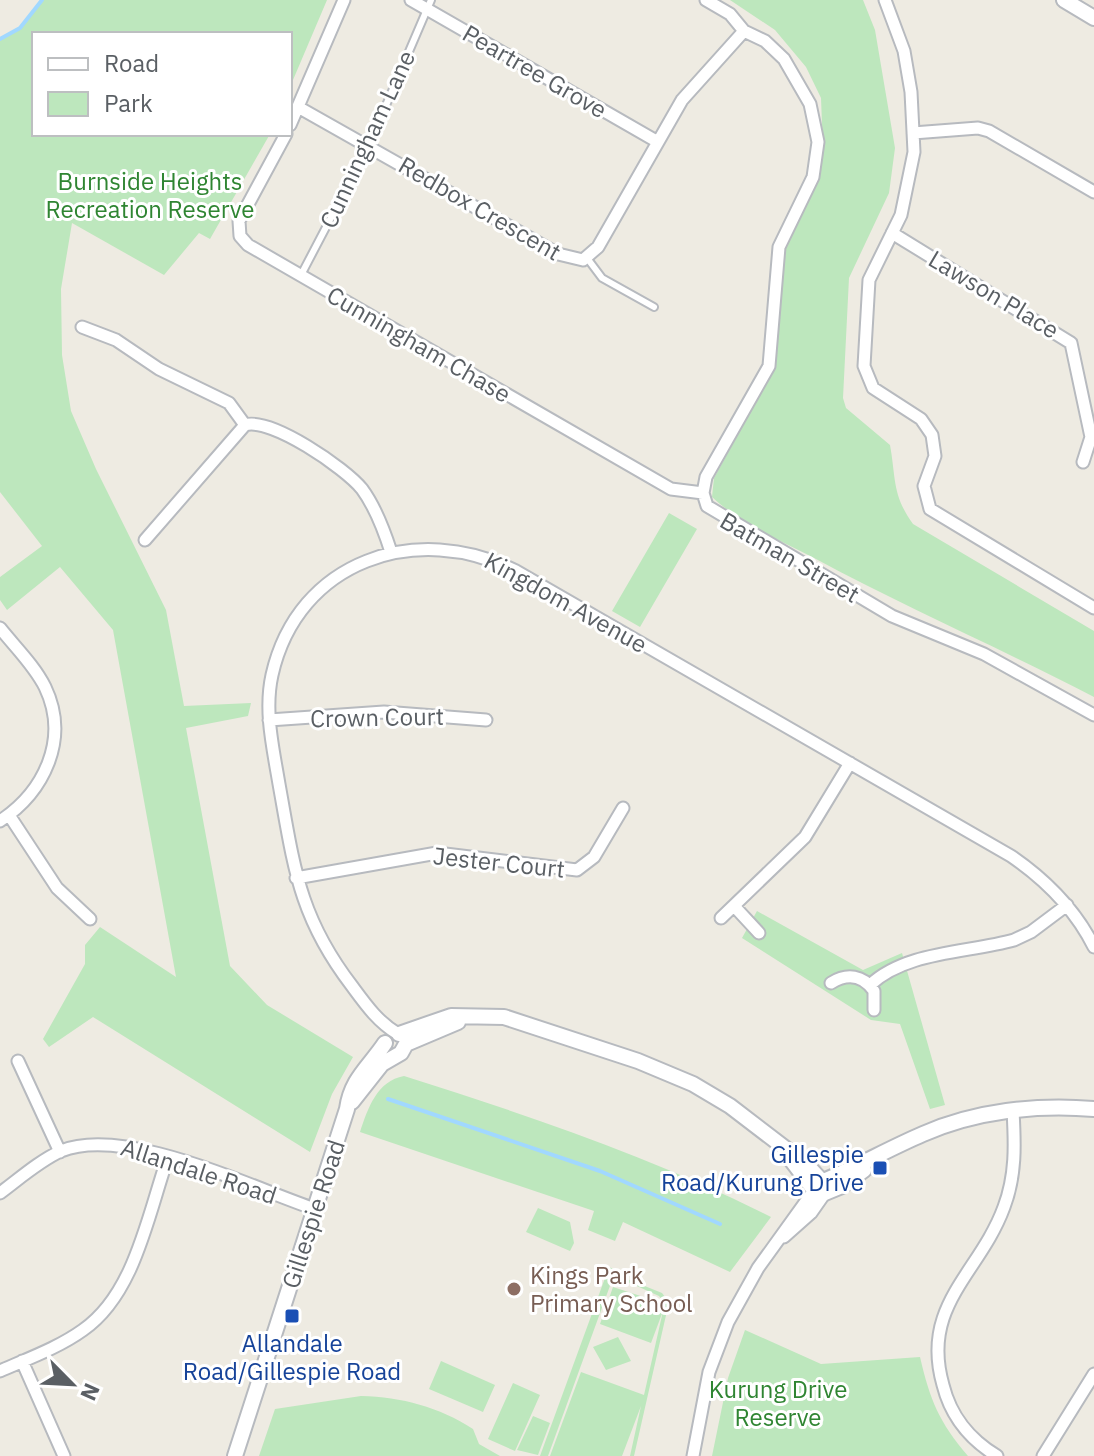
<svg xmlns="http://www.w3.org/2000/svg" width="1094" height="1456" viewBox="0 0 1094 1456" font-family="'IBM Plex Sans',sans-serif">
<rect width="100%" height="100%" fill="#eeebe2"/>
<!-- green -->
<path fill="#bde7bd" d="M42,0H327L290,87V34H34V134H270L210,239L199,233L164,275L72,223L61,289L62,355L71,411L96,469L166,610L184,706L251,703L248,716L186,728L230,966L267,1005L353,1057L332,1094L310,1152L93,1017L49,1047L43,1039L85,964V945L100,927L176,977L113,630L60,567L7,610L0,600V577L42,546L0,492V39L20,28Z
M730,0H863L875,30L895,148L889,193L849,278L843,398L846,408L890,445C896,478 892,495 913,524L1094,631V697C1002,649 907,608 816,559C781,541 741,524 712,497L714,478L772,373L785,250L815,184L823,150L821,98L806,67L775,30Z
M669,513L697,529L640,627L612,611Z
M757,911L863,970L902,953L945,1105L930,1109L900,1024L871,1020L742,938Z
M404,1076C530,1116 652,1157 771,1217L730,1272L623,1222L615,1241L588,1230L594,1211L360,1132C368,1108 377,1081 404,1076Z
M538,1208L570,1222L574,1243L570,1251L526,1232Z
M609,1267L616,1270L615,1274L662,1293L669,1302L634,1456H630L641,1406L622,1456H550L581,1372L644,1395L663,1311L651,1343L600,1324L613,1287L665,1304L659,1296L619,1278L611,1283L548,1456H540Z
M745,1330L821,1364L920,1357C930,1400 939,1422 968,1456H712L728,1378Z
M618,1337L631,1361L606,1370L593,1347Z
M441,1361L495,1385L483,1412L429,1389Z
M513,1383L540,1395L515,1451L488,1439Z
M361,1396C402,1397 439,1407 473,1429L479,1444L500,1456H259L275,1409Z
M533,1416L550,1423L538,1455L517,1450Z"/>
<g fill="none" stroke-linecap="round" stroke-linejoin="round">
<!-- stream -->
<path stroke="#a1d8ff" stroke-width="4" d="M0,39L20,28L42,0
M388,1099L600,1171L720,1224"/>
<!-- service casing -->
<g stroke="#b7babf" stroke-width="10">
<path id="service" d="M587,258L602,278L654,307
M301,275L369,145L431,0"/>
</g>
<!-- minor casing -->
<g stroke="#b7babf" stroke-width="15">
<path id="minor" d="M411,0L658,142
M706,0L730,14L744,31L765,41L784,59L810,104L818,142L813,177L779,247L769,366L706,477L703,493L707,506L892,616L984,654L1094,715
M885,0L904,51L911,92L914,152L901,215L869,280L864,366L873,388L921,419L932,435L935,456L924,486L930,509L1094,608
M298,107L558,254L583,260L598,247L682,100L744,31
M290,125L344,0
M913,133L978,128L989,131L1094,192
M286,134L239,221L240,236L248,245L671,489L703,493
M892,233L1071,343L1091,437L1083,462
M82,327L116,340L159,369L229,403L245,425
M245,425C271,417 345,468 362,489C376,508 384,530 391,552
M145,540L245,425
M0,628C15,647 34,665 45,687C70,739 44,792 0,821
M269,720L384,712L486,720
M9,815L57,888L90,919
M296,878L437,853L577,870L594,857L623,808
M734,906L759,933
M721,918L805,837L850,763
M831,983C847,973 863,975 874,991V1010
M870,985C906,951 968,953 1014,940L1031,932L1067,905
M398,1034C378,1022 366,1005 352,986C299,917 294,867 279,784C273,748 264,711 272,675C298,560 417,521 516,571L1011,856C1046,880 1075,909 1094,947
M18,1061L60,1152
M0,1193C19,1179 39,1161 61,1151C125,1125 250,1187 315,1209
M784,1237L811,1213L825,1193
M22,1361L64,1456
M0,1371C27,1359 58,1348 83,1330C135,1294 148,1214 168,1157
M693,1456L709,1372L728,1322L758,1268L820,1182
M997,1456C969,1439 951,1417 943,1385C920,1305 980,1273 1004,1207C1016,1175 1015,1145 1013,1111
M1043,1456L1094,1374"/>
</g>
<!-- tertiary casing -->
<g stroke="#b7babf" stroke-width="18">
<path id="tertiary" d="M1064,0L1094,18
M399,1034L451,1016L504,1017L638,1061L693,1084L730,1106L807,1165L819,1178L825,1193
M352,1102L382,1064L401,1053L406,1044L458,1022
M789,1157L811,1186L825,1193
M821,1182C855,1168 888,1149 923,1134C975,1111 1037,1104 1094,1109
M825,1193L842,1186L864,1170
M235,1456L347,1109C351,1079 369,1067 385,1043"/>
</g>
<!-- service -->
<use href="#service" stroke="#fff" stroke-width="6"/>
<!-- minor -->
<use href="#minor" stroke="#fff" stroke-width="11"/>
<!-- tertiary -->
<use href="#tertiary" stroke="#fff" stroke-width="14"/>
</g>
<!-- markers -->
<g fill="#1a4fb4" stroke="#fff" stroke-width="3">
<rect x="872" y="1160" width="16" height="16" rx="4"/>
<rect x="284" y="1308" width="16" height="16" rx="4"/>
</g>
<circle fill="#8d6e63" stroke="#fff" stroke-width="3" cx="514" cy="1289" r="8"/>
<g text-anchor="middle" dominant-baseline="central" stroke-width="6" stroke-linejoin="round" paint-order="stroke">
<!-- street labels -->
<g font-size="24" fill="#5a5f64" stroke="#fff">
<text transform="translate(535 71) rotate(30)">Peartree Grove</text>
<text transform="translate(367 139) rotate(-65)">Cunningham Lane</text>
<text transform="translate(480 208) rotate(30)">Redbox Crescent</text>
<text transform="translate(994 294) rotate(31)">Lawson Place</text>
<text transform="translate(419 344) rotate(30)">Cunningham Chase</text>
<text transform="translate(790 557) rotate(30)">Batman Street</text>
<text transform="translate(566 602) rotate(29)">Kingdom Avenue</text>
<text transform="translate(377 717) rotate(-1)">Crown Court</text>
<text transform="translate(499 862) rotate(6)">Jester Court</text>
<text transform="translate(199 1171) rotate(18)">Allandale Road</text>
<text transform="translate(313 1214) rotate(-72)">Gillespie Road</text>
</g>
<!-- park labels -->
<g font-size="24" fill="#2f8532" stroke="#fff">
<text x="150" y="181">Burnside Heights<tspan x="150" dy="28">Recreation Reserve</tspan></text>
<text x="778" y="1389">Kurung Drive<tspan x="778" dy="28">Reserve</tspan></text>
</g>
<!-- transit labels -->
<g font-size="24" fill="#164399" stroke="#fff" text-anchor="end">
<text x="864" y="1154">Gillespie<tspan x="864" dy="28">Road/Kurung Drive</tspan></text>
<text x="292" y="1343" text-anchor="middle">Allandale<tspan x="292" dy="28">Road/Gillespie Road</tspan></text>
</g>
<!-- education labels -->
<g font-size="24" fill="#785e54" stroke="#fff" text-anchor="start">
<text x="530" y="1275">Kings Park<tspan x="530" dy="28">Primary School</tspan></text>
</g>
</g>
<!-- legend -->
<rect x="32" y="32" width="260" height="104" fill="#ffffff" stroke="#bdbfc1" stroke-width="2"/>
<rect x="48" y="58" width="40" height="12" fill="#ffffff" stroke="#bdbfc1" stroke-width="2"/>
<text x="104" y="72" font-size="24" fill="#5a5f64">Road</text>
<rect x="48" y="92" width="40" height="24" fill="#bde7bd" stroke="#bdbfc1" stroke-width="2"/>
<text x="104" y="112" font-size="24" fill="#5a5f64">Park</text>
<!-- north arrow -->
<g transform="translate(72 1384) rotate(114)" stroke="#ffffff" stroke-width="6" paint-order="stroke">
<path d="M0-6L14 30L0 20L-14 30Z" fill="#5a5f64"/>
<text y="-12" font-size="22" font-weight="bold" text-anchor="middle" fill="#5a5f64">N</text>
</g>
</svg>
